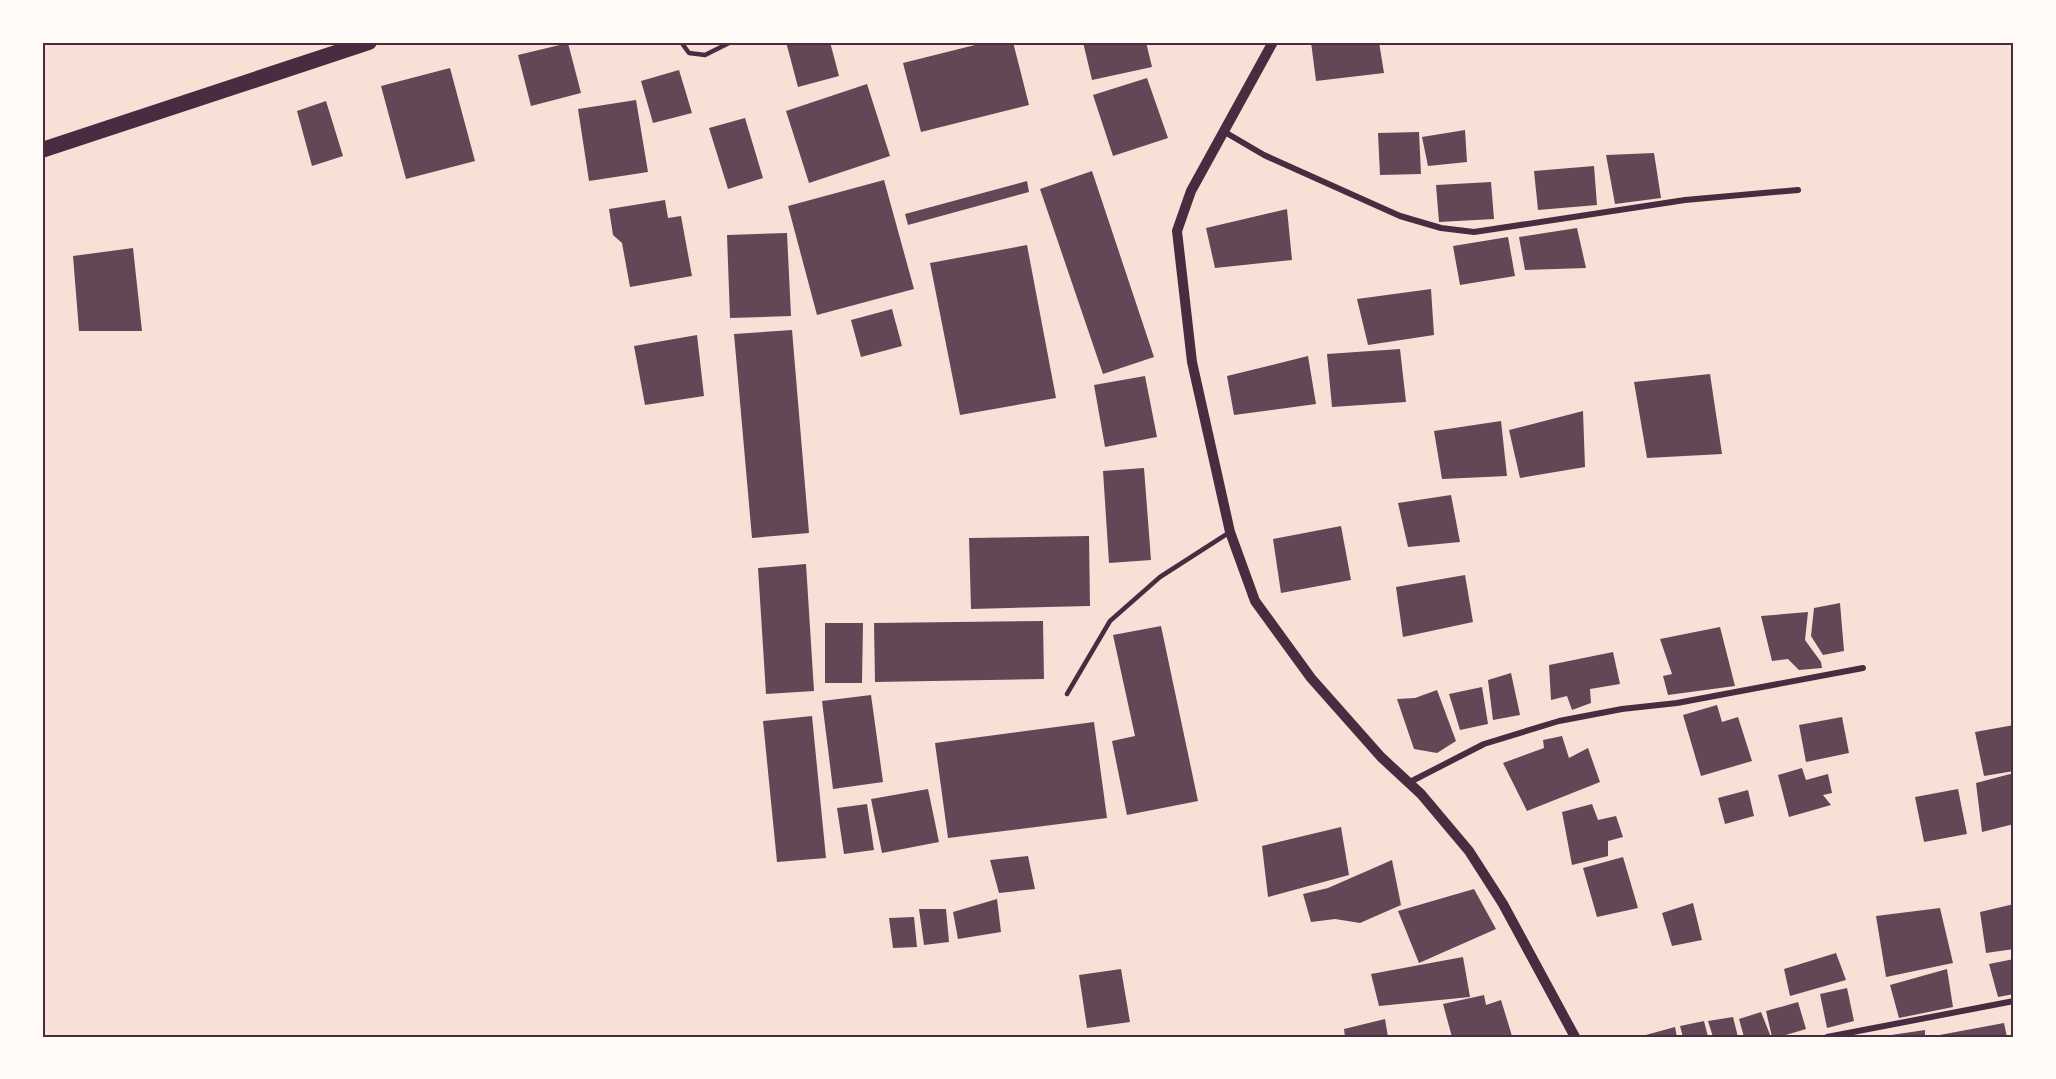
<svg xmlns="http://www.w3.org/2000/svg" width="2056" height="1079" viewBox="0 0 2056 1079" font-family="'Public Sans',sans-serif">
<rect width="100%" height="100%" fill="#f7e1d7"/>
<!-- building -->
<path fill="#644757" d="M786,42H830L839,76L798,87Z
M987,42H1013L1029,105L921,132L903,63Z
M1083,42H1146L1152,67L1092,80Z
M1311,42H1379L1384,73L1316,81Z
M568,43L581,93L531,106L518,55Z
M450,68L475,161L406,179L381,86Z
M679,70L692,113L653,123L641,81Z
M1147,78L1168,138L1113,156L1093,95Z
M867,84L890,156L809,183L786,111Z
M636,100L648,172L589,181L578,109Z
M326,101L343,156L312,166L297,111Z
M745,118L763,178L728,189L709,128Z
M1465,130L1467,162L1428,166L1422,137Z
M1419,132L1421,174L1380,175L1378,133Z
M1654,153L1661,198L1615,204L1606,155Z
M1594,166L1597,205L1538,210L1534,171Z
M1092,171L1154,357L1103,374L1040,189Z
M884,180L914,289L817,315L788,206Z
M1027,181L1029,192L908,225L905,214Z
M1491,182L1494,219L1439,222L1436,185Z
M665,200L668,218L681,216L692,276L630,287L622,243L613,235L609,209Z
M1287,209L1292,260L1215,268L1206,228Z
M1577,228L1586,268L1525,270L1519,237Z
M787,233L791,316L730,318L727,235Z
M1508,237L1515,276L1460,285L1453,246Z
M1027,245L1056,398L960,415L930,263Z
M133,248L142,331H79L73,256Z
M1431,289L1434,335L1368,345L1357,299Z
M892,309L902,346L861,357L851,320Z
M792,330L809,533L752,538L734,334Z
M697,335L704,396L645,405L634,346Z
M1400,349L1406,402L1332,407L1327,354Z
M1308,356L1316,404L1234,415L1227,376Z
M1710,374L1722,454L1647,458L1634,382Z
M1145,376L1157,437L1105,447L1094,385Z
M1583,411L1585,467L1520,478L1509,430Z
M1501,421L1507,476L1442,479L1434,431Z
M1144,468L1151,560L1109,563L1103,471Z
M1451,495L1460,542L1408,547L1398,503Z
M1341,526L1351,580L1281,593L1273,539Z
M1089,536L1090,606L971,609L969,538Z
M806,564L814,691L766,694L758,568Z
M1465,575L1473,622L1403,637L1396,587Z
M1840,603L1844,651L1823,655L1811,636L1814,608Z
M1808,612L1805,640L1821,662L1822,668L1799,670L1788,659L1772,661L1761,616Z
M1043,621L1044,679L875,682L874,623Z
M825,623H863L862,683H825Z
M1161,626L1198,801L1127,815L1112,741L1135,736L1113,635Z
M1720,627L1735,686L1668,695L1663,676L1672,674L1660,639Z
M1613,652L1620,684L1590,689L1591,703L1572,710L1567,696L1551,700L1549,665Z
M1511,673L1520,715L1493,720L1488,680Z
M1482,687L1488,724L1460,730L1449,694Z
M1437,690L1456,741L1437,753L1414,749L1397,699L1415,698Z
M871,695L883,782L833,789L822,701Z
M1717,705L1722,722L1738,717L1752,761L1701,776L1683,715Z
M812,716L826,858L777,862L763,721Z
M1842,717L1849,753L1806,762L1799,725Z
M1094,722L1107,818L948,838L935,743Z
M2014,725V771L1984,776L1975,732Z
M1562,736L1569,758L1588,748L1600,782L1527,811L1503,763L1544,748L1543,740Z
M1802,768L1806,780L1828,774L1832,793L1823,795L1831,805L1789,817L1778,775Z
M2014,773V824L1982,832L1976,783Z
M928,789L939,842L882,853L871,799Z
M1958,789L1967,834L1924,842L1915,797Z
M1748,790L1754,816L1725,824L1718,798Z
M867,804L874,850L844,854L837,808Z
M1592,804L1598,820L1616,816L1623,837L1608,841V856L1572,865L1562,812Z
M1341,827L1349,875L1268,897L1262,846Z
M1028,856L1035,889L999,893L990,860Z
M1623,857L1638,908L1597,917L1583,868Z
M1392,860L1401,905L1360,923L1335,919L1311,922L1303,894L1328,888Z
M1474,889L1496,929L1419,963L1398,911Z
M997,899L1001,932L958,939L953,912Z
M1693,903L1702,940L1672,946L1662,913Z
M2014,904V949L1986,953L1980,912Z
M1940,908L1953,963L1886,977L1876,916Z
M919,909H946L949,942L924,945Z
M914,917L917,947L893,948L889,918Z
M1836,953L1846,980L1790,996L1784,969Z
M1463,957L1470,997L1379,1006L1371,974Z
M2014,959V994L1998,997L1989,964Z
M1121,969L1130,1022L1087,1028L1079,975Z
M1947,969L1953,1007L1899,1018L1890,985Z
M1847,988L1854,1021L1827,1028L1820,994Z
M1484,995L1486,1005L1501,1000L1512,1036L1452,1037L1443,1004Z
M1798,1002L1806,1029L1779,1037H1772L1766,1011Z
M1761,1012L1771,1037H1744L1739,1019Z
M1733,1017L1738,1037H1713L1708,1021Z
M1385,1019L1388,1037H1345L1344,1029Z
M1704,1021L1708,1037H1683L1680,1026Z
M2004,1023L2007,1037H1934V1036Z
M1675,1027L1677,1037H1642V1036Z
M1925,1030V1037H1884V1036Z"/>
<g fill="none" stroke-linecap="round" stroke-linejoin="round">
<!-- service -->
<path stroke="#4a2c40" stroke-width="4.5" d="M681,42L689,53L705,55L731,42
M1067,694L1110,621L1160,577L1230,532"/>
<!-- minor -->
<path stroke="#4a2c40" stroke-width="6" d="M1223,131L1264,155L1400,216L1441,228L1474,232L1685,200L1798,190
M1408,783L1484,744L1559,721L1622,709L1677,703L1863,668
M1827,1037L2014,1001"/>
<!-- tertiary -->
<path stroke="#4a2c40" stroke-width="10" d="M1273,42L1191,191L1177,231L1192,362L1230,532L1255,601L1311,678L1381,757L1421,794L1469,851L1503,904L1575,1037"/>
<!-- trunk -->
<path stroke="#4a2c40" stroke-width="16" d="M42,150L369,42"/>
</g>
<!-- border -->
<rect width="2056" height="1079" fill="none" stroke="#fffaf5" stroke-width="87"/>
<rect x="44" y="44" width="1968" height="992" fill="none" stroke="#4a2c40" stroke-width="2"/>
</svg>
